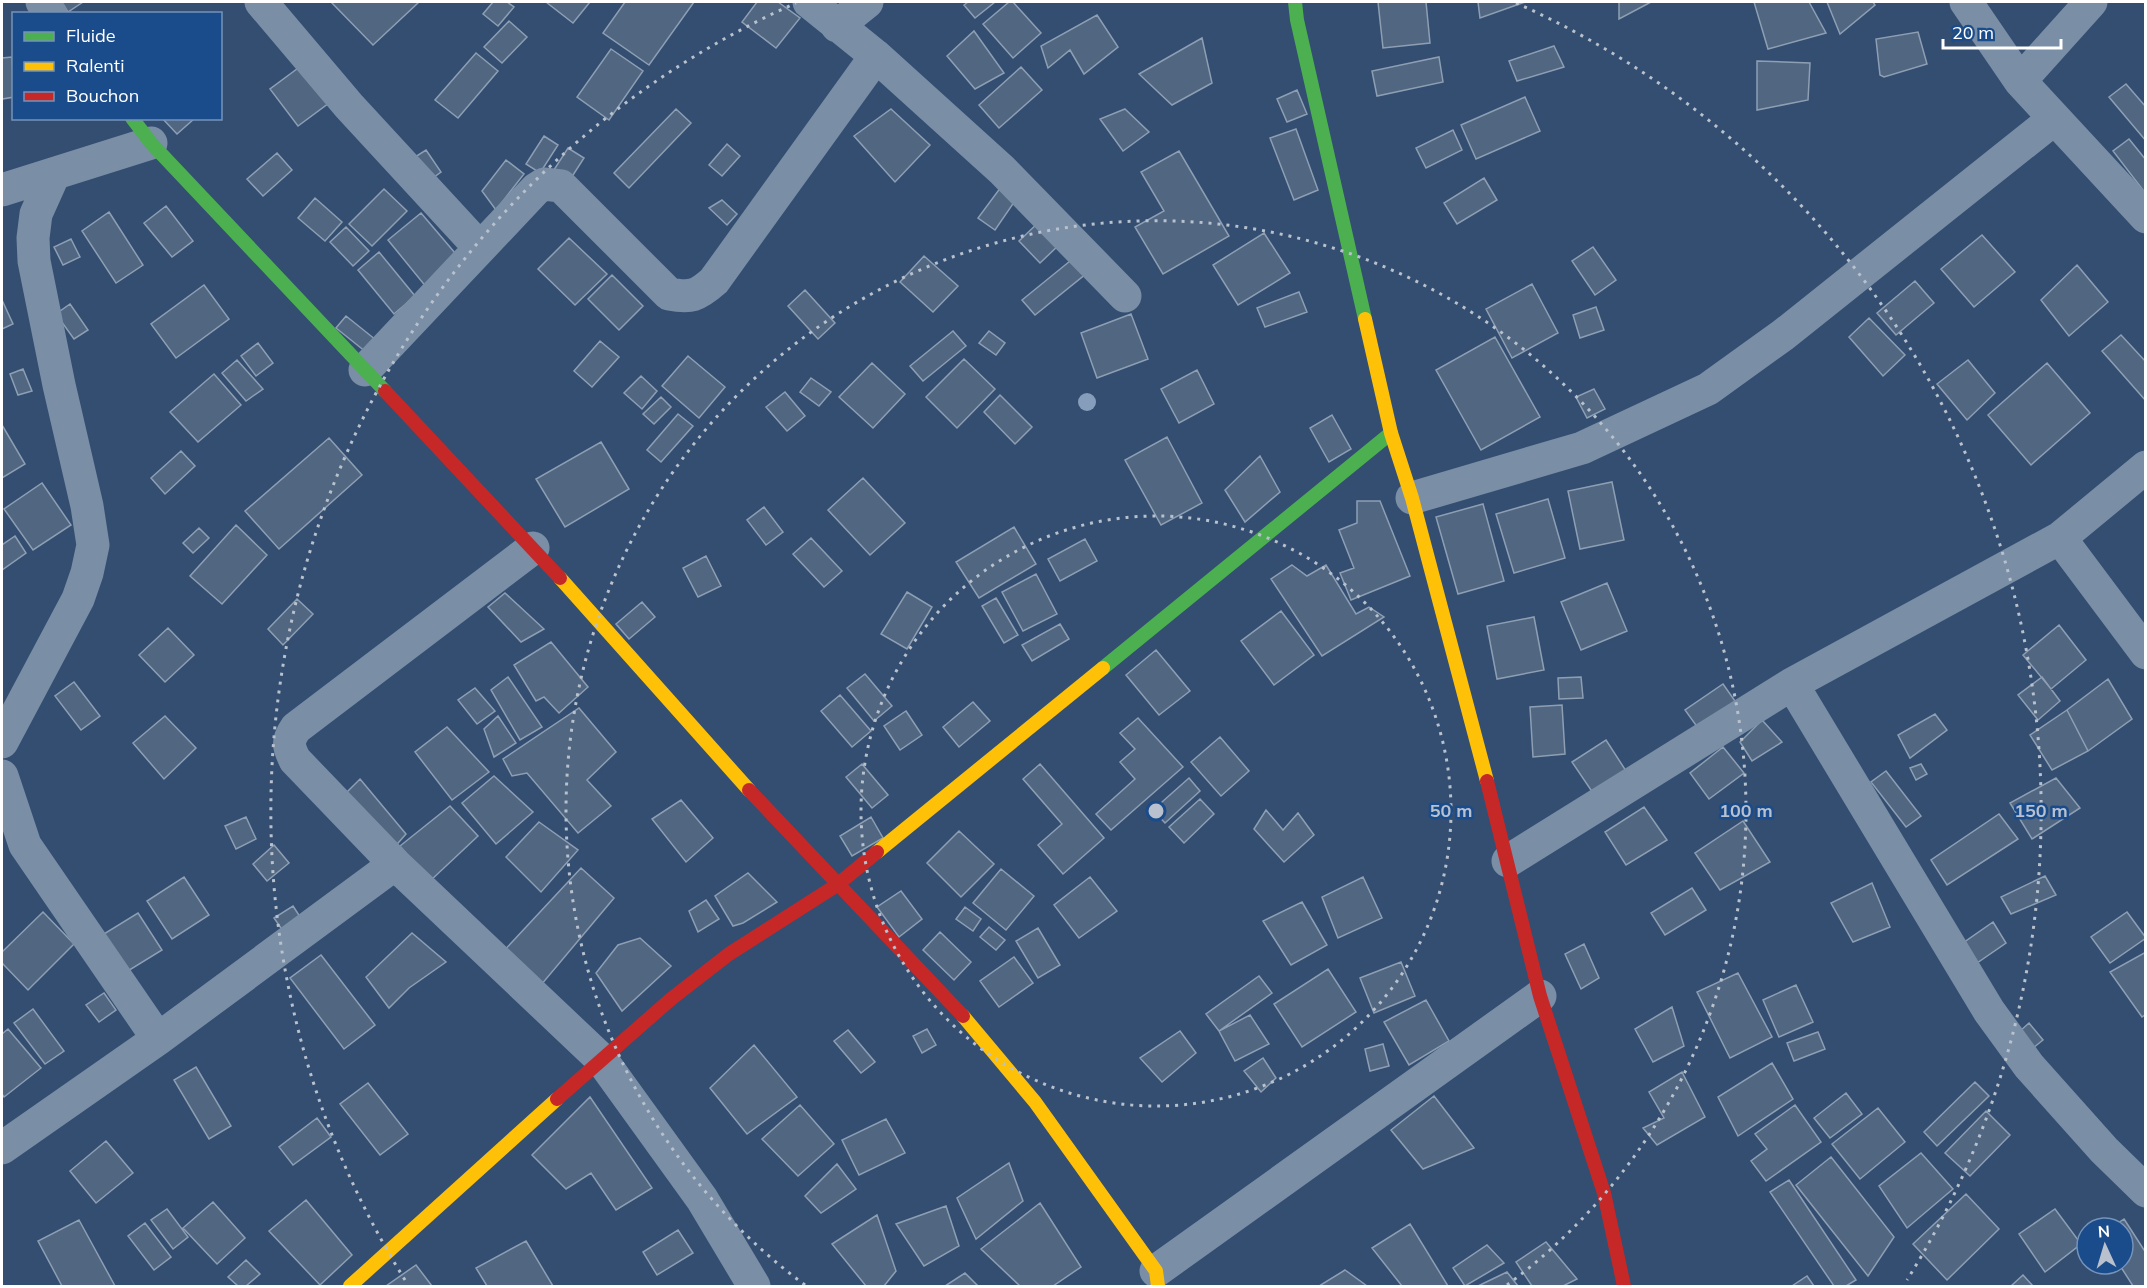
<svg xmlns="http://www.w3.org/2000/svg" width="2147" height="1288" viewBox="0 0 2147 1288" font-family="Mulish,sans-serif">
<rect width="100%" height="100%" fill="#334e71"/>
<!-- building -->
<path fill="#506681" stroke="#8e9fb4" stroke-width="1.5" d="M61,2H83L68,12Z
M331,2H419L373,45Z
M493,2H507L514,7L498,26L483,14Z
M546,2H590L573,23Z
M625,2H694L649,65L603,33Z
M757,2H778L800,18L776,48L742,22Z
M968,2H995L975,18L964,5Z
M1009,2H1013L1041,33L1013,58L983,24Z
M1378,2H1426L1430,43L1383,48Z
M1478,2H1525L1480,18Z
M1619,2H1651L1619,19Z
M1754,2H1809L1826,33L1768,49Z
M1827,2H1873L1875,5L1840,34Z
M1097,15L1118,47L1084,74L1070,50L1048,68L1041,46Z
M509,21L527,37L502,63L484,47Z
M974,31L1004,73L975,89L947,56Z
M1918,32L1927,64L1884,77L1880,75L1876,39Z
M1202,38L1212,83L1172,105L1139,74Z
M1554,46L1564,67L1517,81L1509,61Z
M611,49L643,71L609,120L577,97Z
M476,53L498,71L458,118L435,100Z
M12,57L14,97L2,99V58Z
M1439,57L1443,82L1377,96L1372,71Z
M1757,61L1810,63L1808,100L1757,110Z
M305,63L333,100L298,126L270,89Z
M1021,67L1042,90L999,128L979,105Z
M2126,84L2146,107V141L2109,97Z
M1297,90L1307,114L1287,122L1277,99Z
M1525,97L1540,131L1476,159L1461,125Z
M676,109L691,123L629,188L614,173Z
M891,109L930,145L895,182L854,136Z
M1125,109L1149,132L1123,151L1100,119Z
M162,118H195L177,134Z
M1296,129L1318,190L1294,200L1270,138Z
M1453,130L1462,150L1426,168L1416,148Z
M544,136L558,145L540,173L526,164Z
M2129,139L2146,160V194L2113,151Z
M727,144L740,156L722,176L709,165Z
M568,148L584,158L566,186L550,176Z
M426,150L441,172L430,180L415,157Z
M1179,151L1229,236L1163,274L1135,227L1164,211L1141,172Z
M277,153L292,170L263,196L247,179Z
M506,160L524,174L496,210L482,191Z
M1484,178L1497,200L1457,224L1444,203Z
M1001,187L1017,198L995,230L978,218Z
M384,189L407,211L372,246L349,224Z
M315,198L342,222L325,241L298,218Z
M722,200L737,214L727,225L709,208Z
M166,206L193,241L172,257L144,223Z
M109,212L143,265L116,283L82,231Z
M421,213L461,260L427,288L388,240Z
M1040,221L1061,243L1040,263L1019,241Z
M346,227L369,251L353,266L330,242Z
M1264,233L1290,273L1238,305L1213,265Z
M1982,235L2015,272L1974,307L1941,269Z
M569,238L607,274L575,305L538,269Z
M71,239L80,257L63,265L54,247Z
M1593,247L1616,280L1595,295L1572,261Z
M379,252L415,296L394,314L358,270Z
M924,256L958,286L933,312L900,282Z
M1075,257L1087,273L1035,315L1022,300Z
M2077,265L2108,302L2069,336L2041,300Z
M612,275L643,306L619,330L588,299Z
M1915,281L1934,303L1896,335L1877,313Z
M1532,284L1558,333L1512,358L1486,309Z
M204,285L229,319L176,358L151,324Z
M805,290L835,323L818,339L788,306Z
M1299,292L1307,312L1265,327L1257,308Z
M2,300L13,324L2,329Z
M70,304L88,330L74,339L56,314Z
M1596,307L1604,330L1580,338L1573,315Z
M1131,314L1148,359L1097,378L1081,333Z
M346,316L376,340L366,352L336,328Z
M1869,318L1905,355L1883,376L1849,337Z
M953,331L966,346L923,381L910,366Z
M989,331L1005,343L996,355L979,343Z
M2121,335L2146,362V401L2102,351Z
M1495,337L1540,417L1481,450L1436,370Z
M600,341L619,357L592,387L574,371Z
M258,343L273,363L256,376L241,356Z
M688,356L725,387L699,418L662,386Z
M964,359L995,389L957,428L926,397Z
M237,360L263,389L246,401L222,373Z
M1968,360L1995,393L1967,420L1937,384Z
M872,363L905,394L873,428L839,397Z
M2047,363L2090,413L2031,465L1988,415Z
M23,369L32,391L18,395L10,374Z
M1197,370L1214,404L1179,423L1161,389Z
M214,374L241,405L198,442L170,412Z
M641,376L657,391L642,409L624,393Z
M811,378L831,392L819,406L800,392Z
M1594,389L1605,409L1587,418L1576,397Z
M785,392L805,416L787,431L766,407Z
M1000,395L1032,427L1015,444L984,412Z
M661,397L671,407L654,424L643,414Z
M678,414L693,426L661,462L647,450Z
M1332,415L1351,449L1329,462L1310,428Z
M2,425L25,464L2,478Z
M1167,437L1202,503L1161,525L1125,460Z
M329,438L362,475L279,549L245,511Z
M601,442L629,489L565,527L536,479Z
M181,451L195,466L165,494L151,478Z
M1260,456L1280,492L1245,522L1225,490Z
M863,478L905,523L870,555L828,510Z
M1612,482L1624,540L1580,549L1568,491Z
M42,483L71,525L33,550L4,509Z
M1548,499L1565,558L1514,573L1496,514Z
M1357,501H1380L1410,576L1351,600L1340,573L1354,568L1339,530L1357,523Z
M1483,504L1504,581L1458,594L1436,517Z
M764,507L783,532L766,545L747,520Z
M236,525L267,555L222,604L190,576Z
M1014,527L1036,564L979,598L956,562Z
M199,528L209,538L193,553L183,543Z
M15,536L26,553L2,570V545Z
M811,538L842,571L824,587L793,554Z
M1085,539L1097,561L1060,581L1048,559Z
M706,556L721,586L698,597L683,568Z
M1292,565L1307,576L1326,565L1356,614L1369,607L1384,617L1322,656L1271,579Z
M1036,574L1057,614L1023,631L1002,592Z
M1607,583L1627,631L1581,650L1561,602Z
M907,592L932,607L907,649L881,634Z
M505,593L544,629L521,642L488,607Z
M996,598L1018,635L1004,643L982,606Z
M297,599L313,614L283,645L268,629Z
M642,602L655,617L629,639L616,624Z
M1281,611L1314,655L1274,685L1241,641Z
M1534,617L1544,670L1497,679L1487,626Z
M1060,624L1069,639L1032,661L1022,645Z
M2059,625L2086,660L2051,689L2023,655Z
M168,628L194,655L165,682L139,655Z
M551,642L588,687L559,713L544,697L536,701L514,665Z
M1156,650L1190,691L1159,715L1126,675Z
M865,674L892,706L874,721L847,688Z
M508,677L542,727L520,740L491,690Z
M1581,677L1583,698L1559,699L1558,678Z
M2042,677L2060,701L2038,720L2018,695Z
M2108,679L2132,719L2088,751L2067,710Z
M74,682L100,716L81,730L55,696Z
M1723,684L1735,701L1698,728L1685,710Z
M475,688L495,711L477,724L458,700Z
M840,695L871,731L852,747L821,711Z
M973,702L990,721L959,747L943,727Z
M1562,705L1565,754L1533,757L1530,707Z
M579,708L616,752L587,780L611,806L578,833L527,773L512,776L503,759Z
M2067,710L2088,751L2052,770L2030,735Z
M906,711L922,735L900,750L884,726Z
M1935,714L1947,730L1910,758L1898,735Z
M165,716L196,748L164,779L133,743Z
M498,716L516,743L494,757L484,729Z
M1138,718L1183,767L1111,830L1096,814L1135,779L1120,762L1135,749L1120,733Z
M1762,720L1782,742L1752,761L1740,742Z
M447,727L489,772L452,800L415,752Z
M1220,737L1249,771L1221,796L1191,762Z
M1606,740L1628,774L1595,796L1572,762Z
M1723,747L1744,773L1709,799L1690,773Z
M862,764L888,795L872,808L846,777Z
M1040,764L1104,838L1063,874L1038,845L1062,824L1023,779Z
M1921,764L1927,774L1916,780L1910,768Z
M1886,771L1921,816L1906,827L1871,782Z
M494,776L533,812L496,844L462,803Z
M1189,778L1200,791L1165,823L1153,810Z
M2056,778L2080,808L2032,839L2010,803Z
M360,779L406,834L392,850L340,799Z
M1200,799L1214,814L1184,843L1169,827Z
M681,800L713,838L686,862L652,819Z
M450,806L478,836L429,882L400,846Z
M1644,807L1667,840L1626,865L1605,832Z
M1266,810L1283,830L1298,813L1314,835L1284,862L1254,829Z
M1999,814L2018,839L1947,885L1931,860Z
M246,817L256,839L236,849L225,826Z
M871,817L883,838L852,856L840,836Z
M1743,821L1770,862L1720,890L1695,853Z
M539,822L578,850L541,892L506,857Z
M959,831L994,864L961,897L927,863Z
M274,845L289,863L267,881L253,864Z
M581,868L614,898L536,991L500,955Z
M1001,869L1034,896L1006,930L973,903Z
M748,873L777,902L743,923L733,926L715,896Z
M2045,876L2056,895L2011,914L2001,897Z
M184,877L209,915L172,939L147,901Z
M1090,877L1117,911L1079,938L1054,905Z
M1363,877L1382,918L1338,938L1322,897Z
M1872,883L1890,927L1853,942L1831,903Z
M1692,888L1706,910L1665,935L1651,913Z
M901,891L922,919L899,937L877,907Z
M706,900L719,919L698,932L689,911Z
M1302,902L1327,945L1291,965L1263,921Z
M293,906L308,929L290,941L274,918Z
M965,907L981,919L973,931L956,919Z
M43,912L74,944L28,990L2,963V952Z
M2127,912L2146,938L2110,963L2091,937Z
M138,913L162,950L123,974L99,937Z
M1993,922L2006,943L1977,963L1963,943Z
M989,927L1005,940L996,950L980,937Z
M1038,928L1060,965L1038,978L1016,941Z
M940,932L971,962L954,980L923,950Z
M412,933L446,962L409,988L389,1008L366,977Z
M640,938L671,966L622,1011L596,973L618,945Z
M1584,944L1599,978L1581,989L1565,954Z
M2146,952V1014L2142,1017L2110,972Z
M321,955L375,1025L344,1049L290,978Z
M1014,957L1033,983L999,1007L980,981Z
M1401,962L1415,996L1374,1013L1360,978Z
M1328,969L1356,1012L1302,1047L1274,1004Z
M1738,973L1772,1037L1730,1058L1697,992Z
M1259,976L1272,993L1219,1031L1206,1014Z
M1796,985L1813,1022L1779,1037L1763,1000Z
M104,993L116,1010L99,1022L86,1005Z
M1426,1000L1449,1041L1409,1065L1384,1022Z
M1672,1007L1684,1046L1653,1062L1635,1029Z
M33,1009L64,1051L45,1064L14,1023Z
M1250,1015L1269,1044L1235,1061L1219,1031Z
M2029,1023L2043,1040L2033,1048L2019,1032Z
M8,1029L41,1068L4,1097L2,1094V1034Z
M927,1029L936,1045L922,1053L913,1036Z
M848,1030L875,1062L861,1073L834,1041Z
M1180,1031L1196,1053L1162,1082L1140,1058Z
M1818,1032L1825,1049L1794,1061L1787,1043Z
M1383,1044L1389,1066L1370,1071L1365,1049Z
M754,1045L797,1097L747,1134L710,1088Z
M1263,1058L1276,1078L1261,1092L1244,1071Z
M1772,1063L1793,1099L1738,1136L1718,1097Z
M196,1067L231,1126L209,1139L174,1080Z
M1682,1072L1705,1117L1657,1145L1643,1128L1664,1118L1649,1092Z
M1975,1082L1989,1096L1937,1146L1924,1132Z
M368,1083L408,1134L380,1155L340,1104Z
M1846,1093L1862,1114L1830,1138L1814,1118Z
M1434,1096L1474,1148L1423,1169L1391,1130Z
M590,1097L652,1188L616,1210L591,1173L566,1189L532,1155Z
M800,1105L834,1144L798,1176L762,1139Z
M1795,1105L1821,1142L1766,1181L1751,1161L1767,1149L1755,1134Z
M1878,1108L1905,1142L1860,1179L1832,1144Z
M1986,1111L2010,1135L1970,1176L1945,1153Z
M317,1118L331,1137L293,1165L279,1147Z
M886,1119L905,1153L859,1175L842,1140Z
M106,1141L133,1173L96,1203L70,1171Z
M1921,1153L1953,1189L1907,1228L1879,1186Z
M1831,1157L1894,1237L1868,1276L1796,1185Z
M1009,1163L1023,1201L976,1239L957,1198Z
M837,1164L856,1189L821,1213L805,1196Z
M1789,1180L1856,1280L1846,1286H1834L1770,1192Z
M1966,1194L1999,1229L1947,1280L1913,1244Z
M306,1200L352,1255L320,1285L269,1231Z
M213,1202L245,1238L217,1264L183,1228Z
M1040,1203L1081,1267L1053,1286H1020L981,1249Z
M946,1206L959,1246L924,1266L896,1224Z
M167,1209L188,1237L173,1249L151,1220Z
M2055,1209L2081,1244L2045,1272L2019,1234Z
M877,1215L896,1271L884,1286H866L832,1244Z
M2124,1219L2146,1253V1286H2133L2119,1264H2123V1228H2111Z
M79,1220L115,1286H62L38,1241Z
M145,1223L171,1257L154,1270L128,1236Z
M1410,1224L1448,1286H1402L1372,1248Z
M678,1230L693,1253L657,1275L643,1252Z
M526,1241L553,1286H487L476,1268Z
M1546,1242L1577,1279L1563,1286H1532L1516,1262Z
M1487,1245L1504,1263L1465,1286L1453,1268Z
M246,1260L260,1274L246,1286H238L228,1277Z
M416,1265L432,1286H386Z
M1345,1270L1367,1286H1319Z
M1507,1272L1518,1286H1478Z
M965,1273L978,1286H945Z
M2023,1275L2033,1286H2011Z
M1807,1276L1814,1286H1792Z"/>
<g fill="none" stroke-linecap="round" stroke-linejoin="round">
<!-- street -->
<path stroke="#7a8ea6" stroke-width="33" d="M42,2L51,14
M261,2L349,106L480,248
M809,2L876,56L1002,170L1125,296
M1966,2L2020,81L2146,217
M837,26L867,2
M2020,81L2091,2
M2,190L151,143
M365,370L536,189L544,184L561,186L669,294C691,298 697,296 714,281L876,56
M1412,498L1582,448L1708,389L1783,335L2054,119
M2060,538L2146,653
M533,548L296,728C287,741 288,746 295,760L395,864L601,1059L702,1199L754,1286
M1792,684L1989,1011L2029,1066L2104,1150L2146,1191
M2,742L78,599L87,573L93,545L87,506L59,385L34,261L33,238L36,214L54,174
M2,776L25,845L158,1039
M1508,861L1792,684L2060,538L2146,467
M2,1148L158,1039L395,864
M1156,1271L1540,996"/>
<!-- fast -->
<path stroke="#4caf50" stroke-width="14" d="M1295,2L1297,20L1365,319
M132,118L151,143L385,391
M1103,668L1391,433"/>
<!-- slow -->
<path stroke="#ffc107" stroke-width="14" d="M1365,319L1391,433L1412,498L1487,781
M560,578L749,790
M877,852L1103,668
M963,1016L1035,1102L1156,1271L1158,1286
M350,1286L557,1099"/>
<!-- jam -->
<path stroke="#c62828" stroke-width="14" d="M385,391L560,578
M1487,781L1540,996L1604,1193L1624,1286
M749,790L963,1016
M557,1099L671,999L729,954L837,885L877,852"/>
</g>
<!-- trees -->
<circle fill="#869ebc" cx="1087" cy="402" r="9"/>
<!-- distance rings -->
<g fill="none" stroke="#b8c1cd" stroke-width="3" stroke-dasharray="3 6">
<circle cx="1156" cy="811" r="295"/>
<path d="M805 1285A590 590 0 1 1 1507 1285"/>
<path d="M405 1280A885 885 0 0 1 796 3M1516 3A885 885 0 0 1 1907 1280"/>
</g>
<circle cx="1156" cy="811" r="9" fill="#b8c1cd" stroke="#1a4b8a" stroke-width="3"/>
<g font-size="18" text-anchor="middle" font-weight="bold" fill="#b8c1cd" stroke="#1a4b8a" stroke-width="5" stroke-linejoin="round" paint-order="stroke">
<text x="1451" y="817">50 m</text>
<text x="1746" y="817">100 m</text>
<text x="2041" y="817">150 m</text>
</g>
<!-- border -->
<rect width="2147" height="1288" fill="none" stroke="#ffffff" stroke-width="6"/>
<!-- legend -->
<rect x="12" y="12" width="210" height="108" fill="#1a4b8a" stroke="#7693b9" stroke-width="1.5"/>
<rect x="24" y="32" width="30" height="9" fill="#4caf50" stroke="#7693b9" stroke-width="1.5"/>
<text x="66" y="42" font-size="18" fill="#ffffff">Fluide</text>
<rect x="24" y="62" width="30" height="9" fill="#ffc107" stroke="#7693b9" stroke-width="1.5"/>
<text x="66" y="72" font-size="18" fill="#ffffff">Ralenti</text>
<rect x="24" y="92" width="30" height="9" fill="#c62828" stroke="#7693b9" stroke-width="1.5"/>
<text x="66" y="102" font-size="18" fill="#ffffff">Bouchon</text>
<!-- north arrow -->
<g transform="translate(2105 1246) rotate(356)"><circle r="28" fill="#1a4b8a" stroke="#7693b9" stroke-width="1.5"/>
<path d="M0-4.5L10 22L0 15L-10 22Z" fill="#b8c1cd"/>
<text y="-9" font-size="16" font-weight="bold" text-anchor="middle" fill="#ffffff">N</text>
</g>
<!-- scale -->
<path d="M1943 39v9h118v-9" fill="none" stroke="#ffffff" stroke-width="3"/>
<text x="1952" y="39" font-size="18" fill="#ffffff" stroke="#1a4b8a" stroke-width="4.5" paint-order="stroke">20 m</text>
</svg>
